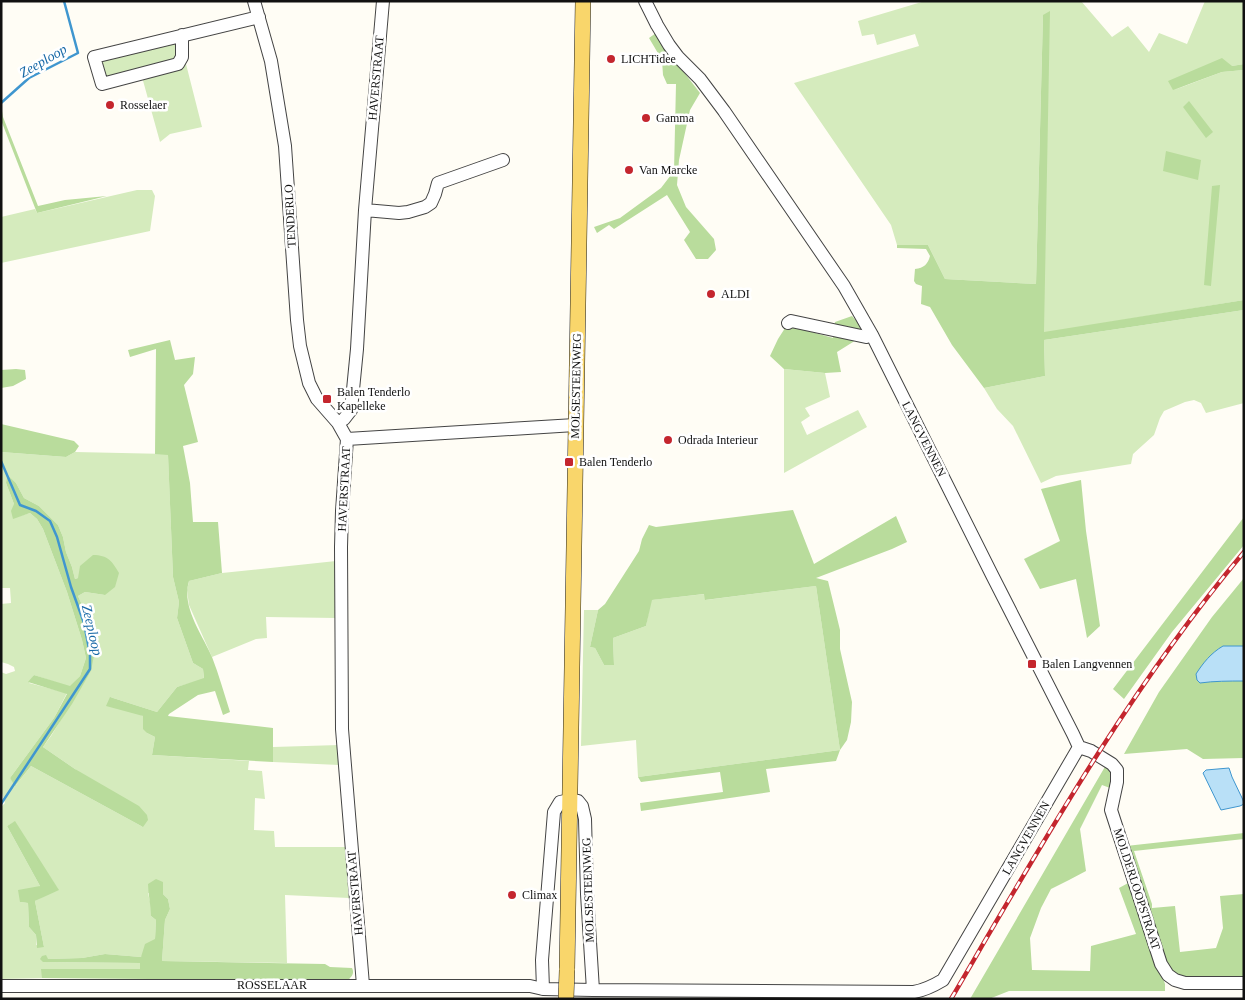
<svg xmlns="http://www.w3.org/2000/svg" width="1245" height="1000" viewBox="0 0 1245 1000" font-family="Georgia,serif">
<rect width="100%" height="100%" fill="#fffdf5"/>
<!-- green -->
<path fill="#d5ebbd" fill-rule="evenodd" d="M925,1H1081L1112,37L1128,26L1149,52L1159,33L1187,44L1205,1H1244V64L1232,66L1174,90L1222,72L1244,70V300L1044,333L1043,15L1036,284L945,279L928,245H897L891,225L794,83L919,46L915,34L877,45L874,34L862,36L858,21Z
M171,42L177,44V59L111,77L103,75L101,62L105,58Z
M185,60L202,127L170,134L160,142L142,77Z
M137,190H152L155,196L150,231L1,263V217L35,209L37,213Z
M1244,310V403L1206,413L1201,403L1194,400L1185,402L1164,411L1160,418L1154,435L1133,454L1131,464L1056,476L1041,483L1013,426L997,409L984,388L1045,376L1044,340Z
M784,369L825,373L830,397L805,408L810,416L801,422L807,435L858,410L867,427L784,473Z
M1,452L66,457L75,452L168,454L173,577L179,602L177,618L193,663L203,669L204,679L177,687L157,712L110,697L143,716L147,733L155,737L152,755L249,761L248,770L262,771L265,799L255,798L254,830L274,831L275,847H345L349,898L285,895L287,963L162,961L165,920L170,909L168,899L163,894L148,893L151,906V916L156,920L155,940L141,957L105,954L82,958L48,959L43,962L141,963L140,969H42V978L1,979V807L5,803L2,793L1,794V672L6,674L15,671L14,667L8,664L1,662V604L11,603L10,588H1ZM7,476L16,483L24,498L39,506L58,525L63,537L66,552L72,567L75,579L78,578L105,595L85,592L78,596L89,620L91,671L51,736L43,747L75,769L143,827L31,766L16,785L10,778L54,718L67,693L29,683L34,675L70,687L80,676L86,658L82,640L67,592L43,529L37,519L30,513L13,518L14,504L6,483ZM14,822L58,889L35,901L44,947L36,945V935L29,927L28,903L20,902L40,886L7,826Z
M336,561V618L266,617L267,638L256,639L212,657L189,605L187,590L189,581L222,573Z
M816,586L840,750L638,777L636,740L581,746L584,610H598L590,647L595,648L604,665L614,664L613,638L646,626L651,600L705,594L706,600Z
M339,745V765L273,762V747Z"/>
<!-- forest -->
<path fill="#b9dc9c" d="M1050,11L1044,332L1244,300V310L1044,340L1045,376L984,388L952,345L930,307L921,304L922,286L916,284L914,281L915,269C924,268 928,264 930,256L926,249L897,248V245H928L945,279L1036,284L1043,15Z
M656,33L669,53L700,93L690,110L679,160L677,185L686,207L714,239L716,250L708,259H696L684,240L690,232L667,195L614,229L609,225L597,233L594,227L620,218L661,188L674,171L676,84H667L663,75L662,60L649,38Z
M1222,58L1232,66L1244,64V70L1222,72L1173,90L1168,81Z
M1189,101L1213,132L1206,138L1183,107Z
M1,105L3,117L38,206L65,200L107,196L37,213L1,120Z
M1166,151L1201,160L1198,180L1163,171Z
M1220,185L1211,286L1204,285L1212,186Z
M852,316L865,331L853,342L837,352L841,372L825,373L784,369L770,356L778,339L787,325L833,338L835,322Z
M170,340L175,360L195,357L193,374L184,385L198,442L183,446L190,483L193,522H218L222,573L189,581C181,607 202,634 212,657C219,675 224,693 230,712L223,715L215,691L198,695L169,714L168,716L273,728V762L152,755L155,737L147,733L143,729V716L106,706L110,697L157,712L177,687L204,678L203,669L193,663L177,618L179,602L173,577L168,455L155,454L156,349L130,357L128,350Z
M16,369L25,370L26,379L13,386L1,388V370Z
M1,424L74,441L79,446L75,452L66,457L1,452Z
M7,475L16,483L24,498L39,506L58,525L63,537L66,552L72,567L75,579L78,578L80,566L93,555C108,555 112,561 119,573L115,587L105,595L85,592L78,596L89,620L95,650L91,671L72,704L43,747L75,769L139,806L147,815L148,820L143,827L31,766L15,786L10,778L54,718L67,694L28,682L34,675L70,686L80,676L86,658L82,640L67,592L43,529L37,519L30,513L13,519L11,511L14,504L6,483Z
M1081,480L1086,531L1100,626L1087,638L1076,579L1040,589L1024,559L1060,541L1041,489Z
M793,510L814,564L896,516L907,542L892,549L816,578L828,581L840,630V649L852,702L851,722L847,740L840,750L836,761L766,769L770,792L641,811L640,803L723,792L720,772L641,782L638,777L840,750L816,586L705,600L704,594L652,600L646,626L613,638L614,665H604L595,648L590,647L598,610L605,604L639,551L642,539L649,525L656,527Z
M1244,517V545L1172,632L1124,699L1113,689Z
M1244,578V758L1203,759L1187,749L1124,754L1159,692L1212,617Z
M1106,765L1112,774L1110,788L1102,785L1080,829L1086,871L1069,880L1051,889L1041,908L1030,938L1032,970L1090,971L1091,946L1136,934L1119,888L1130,882L1165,984V991H1009L989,999H970Z
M15,821L59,890L35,901L44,947L37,948L36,935L29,927L28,903L20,902L18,890L40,886L7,826Z
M1244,833V839L1134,851L1152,904V908L1175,906L1180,952L1216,948L1223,928L1220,896L1244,894V978L1174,979L1163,958L1126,846Z
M156,879L163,882V894L168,899L170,909L165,920L162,961L325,964L330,967L352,968C355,974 351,977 347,981L42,978L41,969H140V963L43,962L40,959L42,956L46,955L48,959L82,958L105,954L141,957L145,944L155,939L156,920L151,916C151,905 148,895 148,884Z"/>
<!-- water -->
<path fill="#b9e0f7" stroke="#3f96cf" d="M1223,646H1244V681C1229,681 1214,681 1200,683L1197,680L1196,674C1203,663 1211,653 1223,646Z
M1229,768L1232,777L1243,800L1244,804L1240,806L1221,810L1203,773L1206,770Z"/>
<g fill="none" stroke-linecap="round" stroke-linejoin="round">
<!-- stream -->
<path stroke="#3f96cf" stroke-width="2.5" d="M1,103L29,78L78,53L64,1
M1,461L20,505L36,511L50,521L57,537L71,587L84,623L90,654V669L1,804"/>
<!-- minor casing -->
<g stroke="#444" stroke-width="14">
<path id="minor" d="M254,1L271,61L285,146L297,320L300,346L309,383L317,399L338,423L347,439L342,511L341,547L342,729L363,985
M645,1L657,25L669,45L678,57L700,79L724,111L844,286L872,335L992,575L1073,734L1079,747
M182,35V57L178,64L102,84L94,57L259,17
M365,210L399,213L408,212L425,207L431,203L435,194L438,183L503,160
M788,323L791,321L866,337L872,335
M338,423L344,419L351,410L357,349L365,210L383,1
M347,439L575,425
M1079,747L1091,751L1112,764L1117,770V782L1111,810L1161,964L1168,975L1175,980L1185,983H1244
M1,986H530L543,989L593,990L914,992C925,990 933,986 943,980L1079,747
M543,989L542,960L554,812L560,802L570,800L578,801L582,806L585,819L587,894L593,990"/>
</g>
<!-- major casing -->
<g stroke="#222" stroke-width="16">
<path id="major" d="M567,970L583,1"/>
</g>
<!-- minor -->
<use href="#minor" stroke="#fff" stroke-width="12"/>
<!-- major -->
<use href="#major" stroke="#f9d66b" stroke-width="15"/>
<!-- rail casing -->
<g stroke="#c4262e" stroke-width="4.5">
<path id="rail" d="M951,999C1041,845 1129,689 1244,552"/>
</g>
<!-- rail -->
<use href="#rail" stroke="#fff" stroke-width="2.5" stroke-dasharray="8" stroke-linecap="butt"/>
<!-- major-bridge casing -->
<g stroke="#222" stroke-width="16" stroke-linecap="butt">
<path id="major-bridge" d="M566,999L567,970"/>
</g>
<!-- major-bridge -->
<use href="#major-bridge" stroke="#f9d66b" stroke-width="15"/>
</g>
<!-- markers -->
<g fill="#c4262e" stroke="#fff" stroke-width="2">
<circle cx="611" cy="59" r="5"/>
<circle cx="110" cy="105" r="5"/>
<circle cx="646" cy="118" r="5"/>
<circle cx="629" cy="170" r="5"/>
<circle cx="711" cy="294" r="5"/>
<rect x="322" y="394" width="10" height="10" rx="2.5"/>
<circle cx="668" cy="440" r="5"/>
<rect x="564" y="457" width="10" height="10" rx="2.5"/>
<rect x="1027" y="659" width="10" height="10" rx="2.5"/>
<circle cx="512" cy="895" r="5"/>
</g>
<g text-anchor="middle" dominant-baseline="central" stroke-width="5" stroke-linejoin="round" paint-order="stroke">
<!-- poi labels -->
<g font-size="12" fill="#111" stroke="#fff" text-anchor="start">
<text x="621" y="59">LICHTidee</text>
<text x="120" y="105">Rosselaer</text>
<text x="656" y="118">Gamma</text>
<text x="639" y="170">Van Marcke</text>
<text x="721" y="294">ALDI</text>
<text x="337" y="392">Balen Tenderlo<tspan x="337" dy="14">Kapelleke</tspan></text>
<text x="678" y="440">Odrada Interieur</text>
<text x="579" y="462">Balen Tenderlo</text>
<text x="1042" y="664">Balen Langvennen</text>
<text x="522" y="895">Climax</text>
</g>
<!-- street labels -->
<g font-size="12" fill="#111" stroke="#fff">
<text transform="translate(376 78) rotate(-85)">HAVERSTRAAT</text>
<text transform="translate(290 216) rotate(-93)">TENDERLO</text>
<text transform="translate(576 386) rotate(-89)">MOLSESTEENWEG</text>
<text transform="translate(924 439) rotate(63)">LANGVENNEN</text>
<text transform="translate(344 489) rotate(-87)">HAVERSTRAAT</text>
<text transform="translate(1026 838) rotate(-60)">LANGVENNEN</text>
<text transform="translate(1137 889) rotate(72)">MOLDERLOOPSTRAAT</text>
<text transform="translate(588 890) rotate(-92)">MOLSESTEENWEG</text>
<text transform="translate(355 893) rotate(-95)">HAVERSTRAAT</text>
<text x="272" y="985">ROSSELAAR</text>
</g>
<!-- water labels -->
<g font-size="14" font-style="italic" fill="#1768a6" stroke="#fff">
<text transform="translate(43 61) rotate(-30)">Zeeploop</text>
<text transform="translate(92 630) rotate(77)">Zeeploop</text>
</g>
</g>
<!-- border -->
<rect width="1245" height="1000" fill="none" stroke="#111111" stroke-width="5"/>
</svg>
